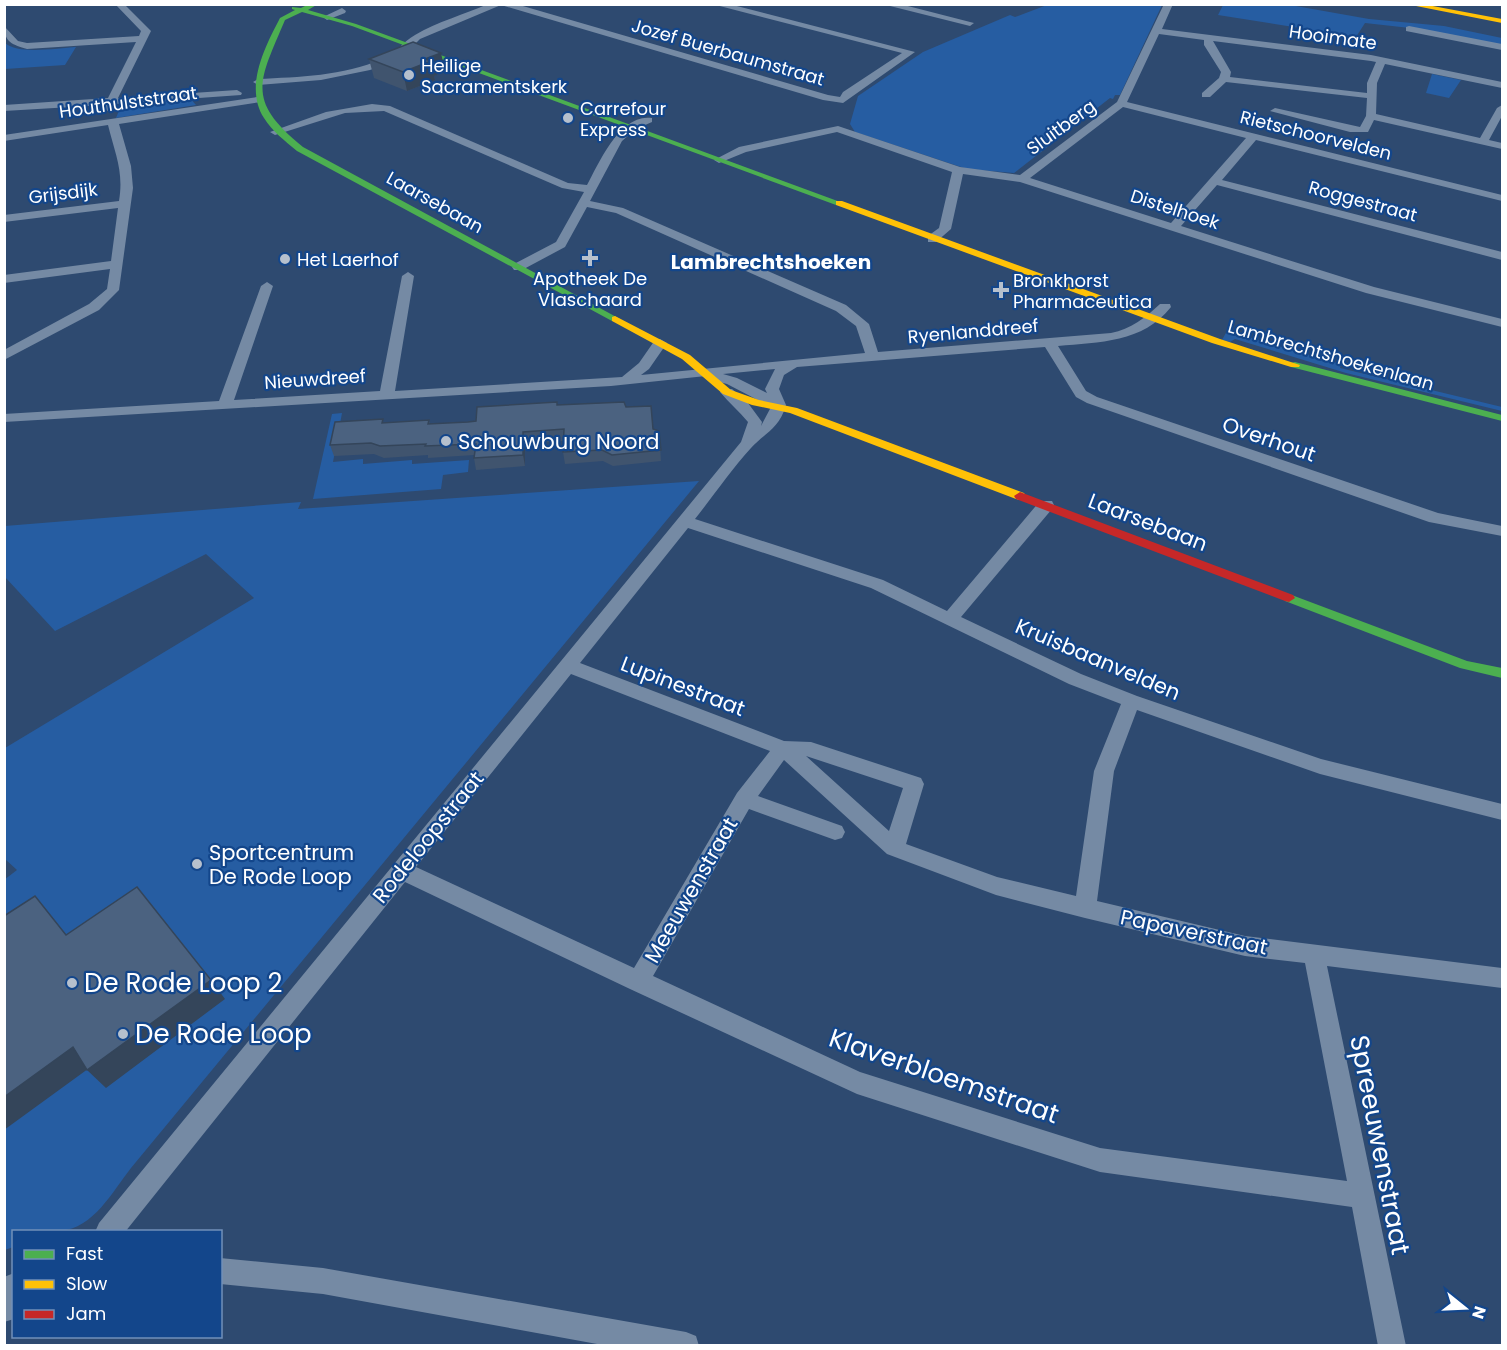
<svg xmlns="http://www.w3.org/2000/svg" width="1507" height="1350" viewBox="0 0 1507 1350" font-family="Poppins,sans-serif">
<rect width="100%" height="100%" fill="#2e4a70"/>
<!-- green -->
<path fill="#265da2" d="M1047,5H1162L1120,95H1115L1113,99L1110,98L1014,173L967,169L855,132L850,124L858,96L923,52L1010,15L1015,17Z
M1223,5H1290L1369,19L1444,26L1502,38V46L1410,28L1365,23L1356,37L1218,15Z
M5,43C18,55 58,48 76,47L65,65L5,69Z
M1432,74L1461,80L1449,98L1426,93Z
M189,97L196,105L116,118L123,101Z
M1227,331L1341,364L1340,368L1502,407V411L1346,373L1235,339L1230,342L1222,340Z
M342,413L333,462L363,459V464L412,460V464L469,460L468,472L443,475L441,489L313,499L332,414Z
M699,481L131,1168C112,1192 94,1228 60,1231C45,1233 29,1231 14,1232L13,1247L5,1250L4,880L17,870L5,859V748L254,598L206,554L55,631L5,577V526L301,502L298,509Z"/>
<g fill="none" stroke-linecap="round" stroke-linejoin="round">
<!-- street -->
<path fill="#758aa4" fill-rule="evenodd" d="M115,4H124L151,31L118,98L237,90L242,93L241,95L115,104L112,110L108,111L103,108L105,105L4,111V105L108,98L136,42L27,49C13,45 4,42 4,26L18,41L27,43L139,36L141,31Z
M488,4H516L828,95L840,97L843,92L902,53L712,4H729L915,52L843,103L823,100L501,5L420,39L407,52L390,63L370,70L321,80L258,85L253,82L258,79C299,77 343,76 382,59C396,53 403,42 415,35C437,22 465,14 488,4Z
M882,4H900L974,23L970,26Z
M1164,4H1173L1162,29L1371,55L1502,82V88L1385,64L1377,83L1376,114L1480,138L1497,108L1502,105V116L1489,140L1502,143V149L1374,120L1368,132H1350L1270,111L1275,108L1360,127L1366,116L1367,98L1226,82L1210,97H1202V93L1219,78L1221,72L1204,45V40L1159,34L1127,102L1502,195V201L1256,140L1222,180L1502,252V260L1217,185L1181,226L1374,287L1502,319V327L1366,293L1020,182L963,174L951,229L936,242H928V236L939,228L952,172L837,132L746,152L719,163L714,160L739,147L838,126L960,167L1020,175L1117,102ZM1213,41L1371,61L1376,62L1367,83V93L1230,77L1231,72ZM1123,107L1246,138L1171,223L1030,178Z
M342,8L346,11L345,13L327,20L323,17Z
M1409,26L1502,44V50L1406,31V27Z
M257,97L261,98V102L119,124L131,166L133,188L119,290L99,310L4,360V350L89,304L107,289L110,269L4,283V275L111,261L118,208L4,222V215L119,201C124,171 115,154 108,125L4,141V135Z
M372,104L390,106L568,183L587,185C599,163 620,113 652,118V122L636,129L622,141L590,201L623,208L846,305L869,324L878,352L1111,333C1131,329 1145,318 1160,304H1170L1171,307C1143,343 1099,342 1058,346L1086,391L1097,397L1438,513L1502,526V536L1429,522L1087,403L1076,397L1045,347L797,367L784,375L779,389L786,405C779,429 766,432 751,448C731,470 714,495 695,519L883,580L947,611L1040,501H1052L1054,505L1052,509L961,617L1081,674L1137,696L1321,759L1502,804V820L1320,774L1137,710L1114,771L1097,901L1245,936L1502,968V988L1327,966L1406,1346H1378L1352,1207L1100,1172L857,1094L630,989L405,882L125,1232H95L99,1223L741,442L748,422C739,411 729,403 720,392L722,389H732L748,403L762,422L761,426L771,407L727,384L708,379L706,376L611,386L4,422V414L219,401L261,286L267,282L273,286L234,400L380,391L402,276L408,272L414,276L395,391L622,377L639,363L655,340L660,339L667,343L649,369L641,375L865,353L856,326L836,311L616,213L587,207L565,247L522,270H514L512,267L514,264L556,242L584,192L562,188L384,111L345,113L275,135L270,132L326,112ZM775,369L765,389L767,393L737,378L723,374ZM688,528L871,588L1069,684L1121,704L1094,771L1076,896L997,877L906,844L924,784L921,778L811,742L784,741L580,663ZM571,674L770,751L737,793L634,968L416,867ZM806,756L903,788L889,831ZM784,760L887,854L996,895L1085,918L1245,956L1305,963L1347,1181L1100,1148L860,1072L653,976L749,809L835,840L842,838L845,832L842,826L758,796Z
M220,1258L323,1268L686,1332L696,1336L699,1346H608L323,1294L220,1284Z
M14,1273V1319L4,1322V1277Z"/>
<!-- fast -->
<path fill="#4caf50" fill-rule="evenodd" d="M309,4H318L308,10L356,24L843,203L836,205L352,26L302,12L285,20C259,82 245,100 303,147L620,319L612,321L297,151C285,141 272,131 264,118C244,87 265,47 280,18L295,10L292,9V7L301,8Z
M1295,362L1502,415V421L1291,367V363Z
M1289,594L1467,661L1502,668V678L1460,668L1285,601L1283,598Z"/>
<!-- slow -->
<path fill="#ffc107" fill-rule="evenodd" d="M1406,4H1422L1502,19V23Z
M836,201H842L1220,339L1300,365L1299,367H1291L1212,343L836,205Z
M615,316L690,355L731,390L759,400L797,408L1024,493L1026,496L1020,500L1016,499L790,413L752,405L723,394L682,359L612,321V317Z"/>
<!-- jam -->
<path fill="#c62828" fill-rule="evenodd" d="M1020,492L1293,595L1295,598L1289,602L1285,601L1016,499L1014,496Z"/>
</g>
<!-- wall -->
<path fill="#40546e" d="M369,59L445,71L434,76L435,80L407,91L374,78Z
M558,405L626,407L653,429L659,431L661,461L613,466L603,461L565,464L563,452V441L525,444V466L476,470L474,458V455L428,458V455L384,458L374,454L334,456L330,445L384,423L429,420L430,424L468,422Z"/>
<!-- shaded-wall -->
<path fill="#34455a" d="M441,53L445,71L434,76L435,80L407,91L403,72L425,59Z
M523,432L525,444V466L523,455Z
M211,980L225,999L106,1088L87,1070Z
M73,1047L92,1066L4,1130V1097Z"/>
<!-- building -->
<path fill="#4b6280" stroke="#34455a" stroke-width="1.5" d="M413,42L441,53L425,59L431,61L403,72L369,59Z
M557,402V405L624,402L626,407L651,406L653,429L659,431L661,450L612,455L602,450L563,452L564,429L523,432V455L474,458L476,444L425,446L426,444L380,446L371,443L330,445L335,422L383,419L382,423L429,420L428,424L468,422L476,421L477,407Z
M137,887L211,980L87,1070L73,1047L4,1097V916L35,896L66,935Z"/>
<!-- markers -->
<g fill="#b6c0cd" stroke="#13468b" stroke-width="2">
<circle cx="409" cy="75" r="6"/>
<circle cx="568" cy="118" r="6"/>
<path d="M587 249h6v6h6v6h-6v6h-6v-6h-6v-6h6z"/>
<circle cx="285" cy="259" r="6"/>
<path d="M998 281h6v6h6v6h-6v6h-6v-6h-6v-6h6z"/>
<circle cx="446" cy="441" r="6"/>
<circle cx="197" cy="864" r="6"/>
<circle cx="72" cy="983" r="6"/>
<circle cx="123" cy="1034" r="6"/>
</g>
<g text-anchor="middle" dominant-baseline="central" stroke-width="4.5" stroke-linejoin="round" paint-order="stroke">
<!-- far-street labels -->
<g font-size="18" fill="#fff" stroke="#13468b">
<text transform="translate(1333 37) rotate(8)">Hooimate</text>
<text transform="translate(728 52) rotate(16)">Jozef Buerbaumstraat</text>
<text transform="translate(128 102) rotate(-8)">Houthulststraat</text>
<text transform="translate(1061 127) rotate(-36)">Sluitberg</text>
<text transform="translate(1316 135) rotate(14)">Rietschoorvelden</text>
<text transform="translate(63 193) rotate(-7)">Grijsdijk</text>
<text transform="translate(1363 201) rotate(15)">Roggestraat</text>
<text transform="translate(435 202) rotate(29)">Laarsebaan</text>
<text transform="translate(1175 209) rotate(18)">Distelhoek</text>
<text transform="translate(973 331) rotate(-5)">Ryenlanddreef</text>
<text transform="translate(1331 355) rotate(16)">Lambrechtshoekenlaan</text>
<text transform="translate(315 379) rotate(-4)">Nieuwdreef</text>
</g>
<!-- far-poi labels -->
<g font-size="18" fill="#fff" stroke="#13468b" text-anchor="start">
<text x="421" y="65">Heilige<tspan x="421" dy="21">Sacramentskerk</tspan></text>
<text x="580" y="108">Carrefour<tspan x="580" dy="21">Express</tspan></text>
<text x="297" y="259">Het Laerhof</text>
<text x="590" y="278" text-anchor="middle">Apotheek De<tspan x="590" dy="21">Vlaschaard</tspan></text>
<text x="1013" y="280">Bronkhorst<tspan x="1013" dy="21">Pharmaceutica</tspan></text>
</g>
<!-- far-quarter labels -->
<g font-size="20" font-weight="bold" fill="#fff" stroke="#13468b">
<text x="771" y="262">Lambrechtshoeken</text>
</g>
<!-- street labels -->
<g font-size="21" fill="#fff" stroke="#13468b">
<text transform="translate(1269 439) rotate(19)">Overhout</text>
<text transform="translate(1148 522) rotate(21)">Laarsebaan</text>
<text transform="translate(1098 659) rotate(23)">Kruisbaanvelden</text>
<text transform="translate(683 686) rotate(21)">Lupinestraat</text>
<text transform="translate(428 837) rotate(-51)">Rodeloopstraat</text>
<text transform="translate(691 890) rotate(-60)">Meeuwenstraat</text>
<text transform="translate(1194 932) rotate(12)">Papaverstraat</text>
</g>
<!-- poi labels -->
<g font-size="21" fill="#fff" stroke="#13468b" text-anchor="start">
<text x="458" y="441">Schouwburg Noord</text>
<text x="209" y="852">Sportcentrum<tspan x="209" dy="24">De Rode Loop</tspan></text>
</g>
<!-- near-poi labels -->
<g font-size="26" fill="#fff" stroke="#13468b" text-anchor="start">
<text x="84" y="983">De Rode Loop 2</text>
<text x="135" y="1034">De Rode Loop</text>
</g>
<!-- near-street labels -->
<g font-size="26" fill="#fff" stroke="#13468b">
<text transform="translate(944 1076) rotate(19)">Klaverbloemstraat</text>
<text transform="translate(1380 1145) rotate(79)">Spreeuwenstraat</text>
</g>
</g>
<!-- border -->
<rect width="1507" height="1350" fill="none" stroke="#ffffff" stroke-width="12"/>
<!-- legend -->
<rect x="12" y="1230" width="210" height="108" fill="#13468b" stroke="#7190b9" stroke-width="1.5"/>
<rect x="24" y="1250" width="30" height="9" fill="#4caf50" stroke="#7190b9" stroke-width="1.5"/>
<text x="66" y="1260" font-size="18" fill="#ffffff">Fast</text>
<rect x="24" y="1280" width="30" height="9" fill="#ffc107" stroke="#7190b9" stroke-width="1.5"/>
<text x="66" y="1290" font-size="18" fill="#ffffff">Slow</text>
<rect x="24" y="1310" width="30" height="9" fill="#c62828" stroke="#7190b9" stroke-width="1.5"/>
<text x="66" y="1320" font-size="18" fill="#ffffff">Jam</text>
<!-- north arrow -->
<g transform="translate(1465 1308) rotate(108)" stroke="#13468b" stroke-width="4.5" paint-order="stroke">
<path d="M0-4.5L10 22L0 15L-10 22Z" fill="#ffffff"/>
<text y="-9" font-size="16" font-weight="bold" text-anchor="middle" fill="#ffffff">N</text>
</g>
</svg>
